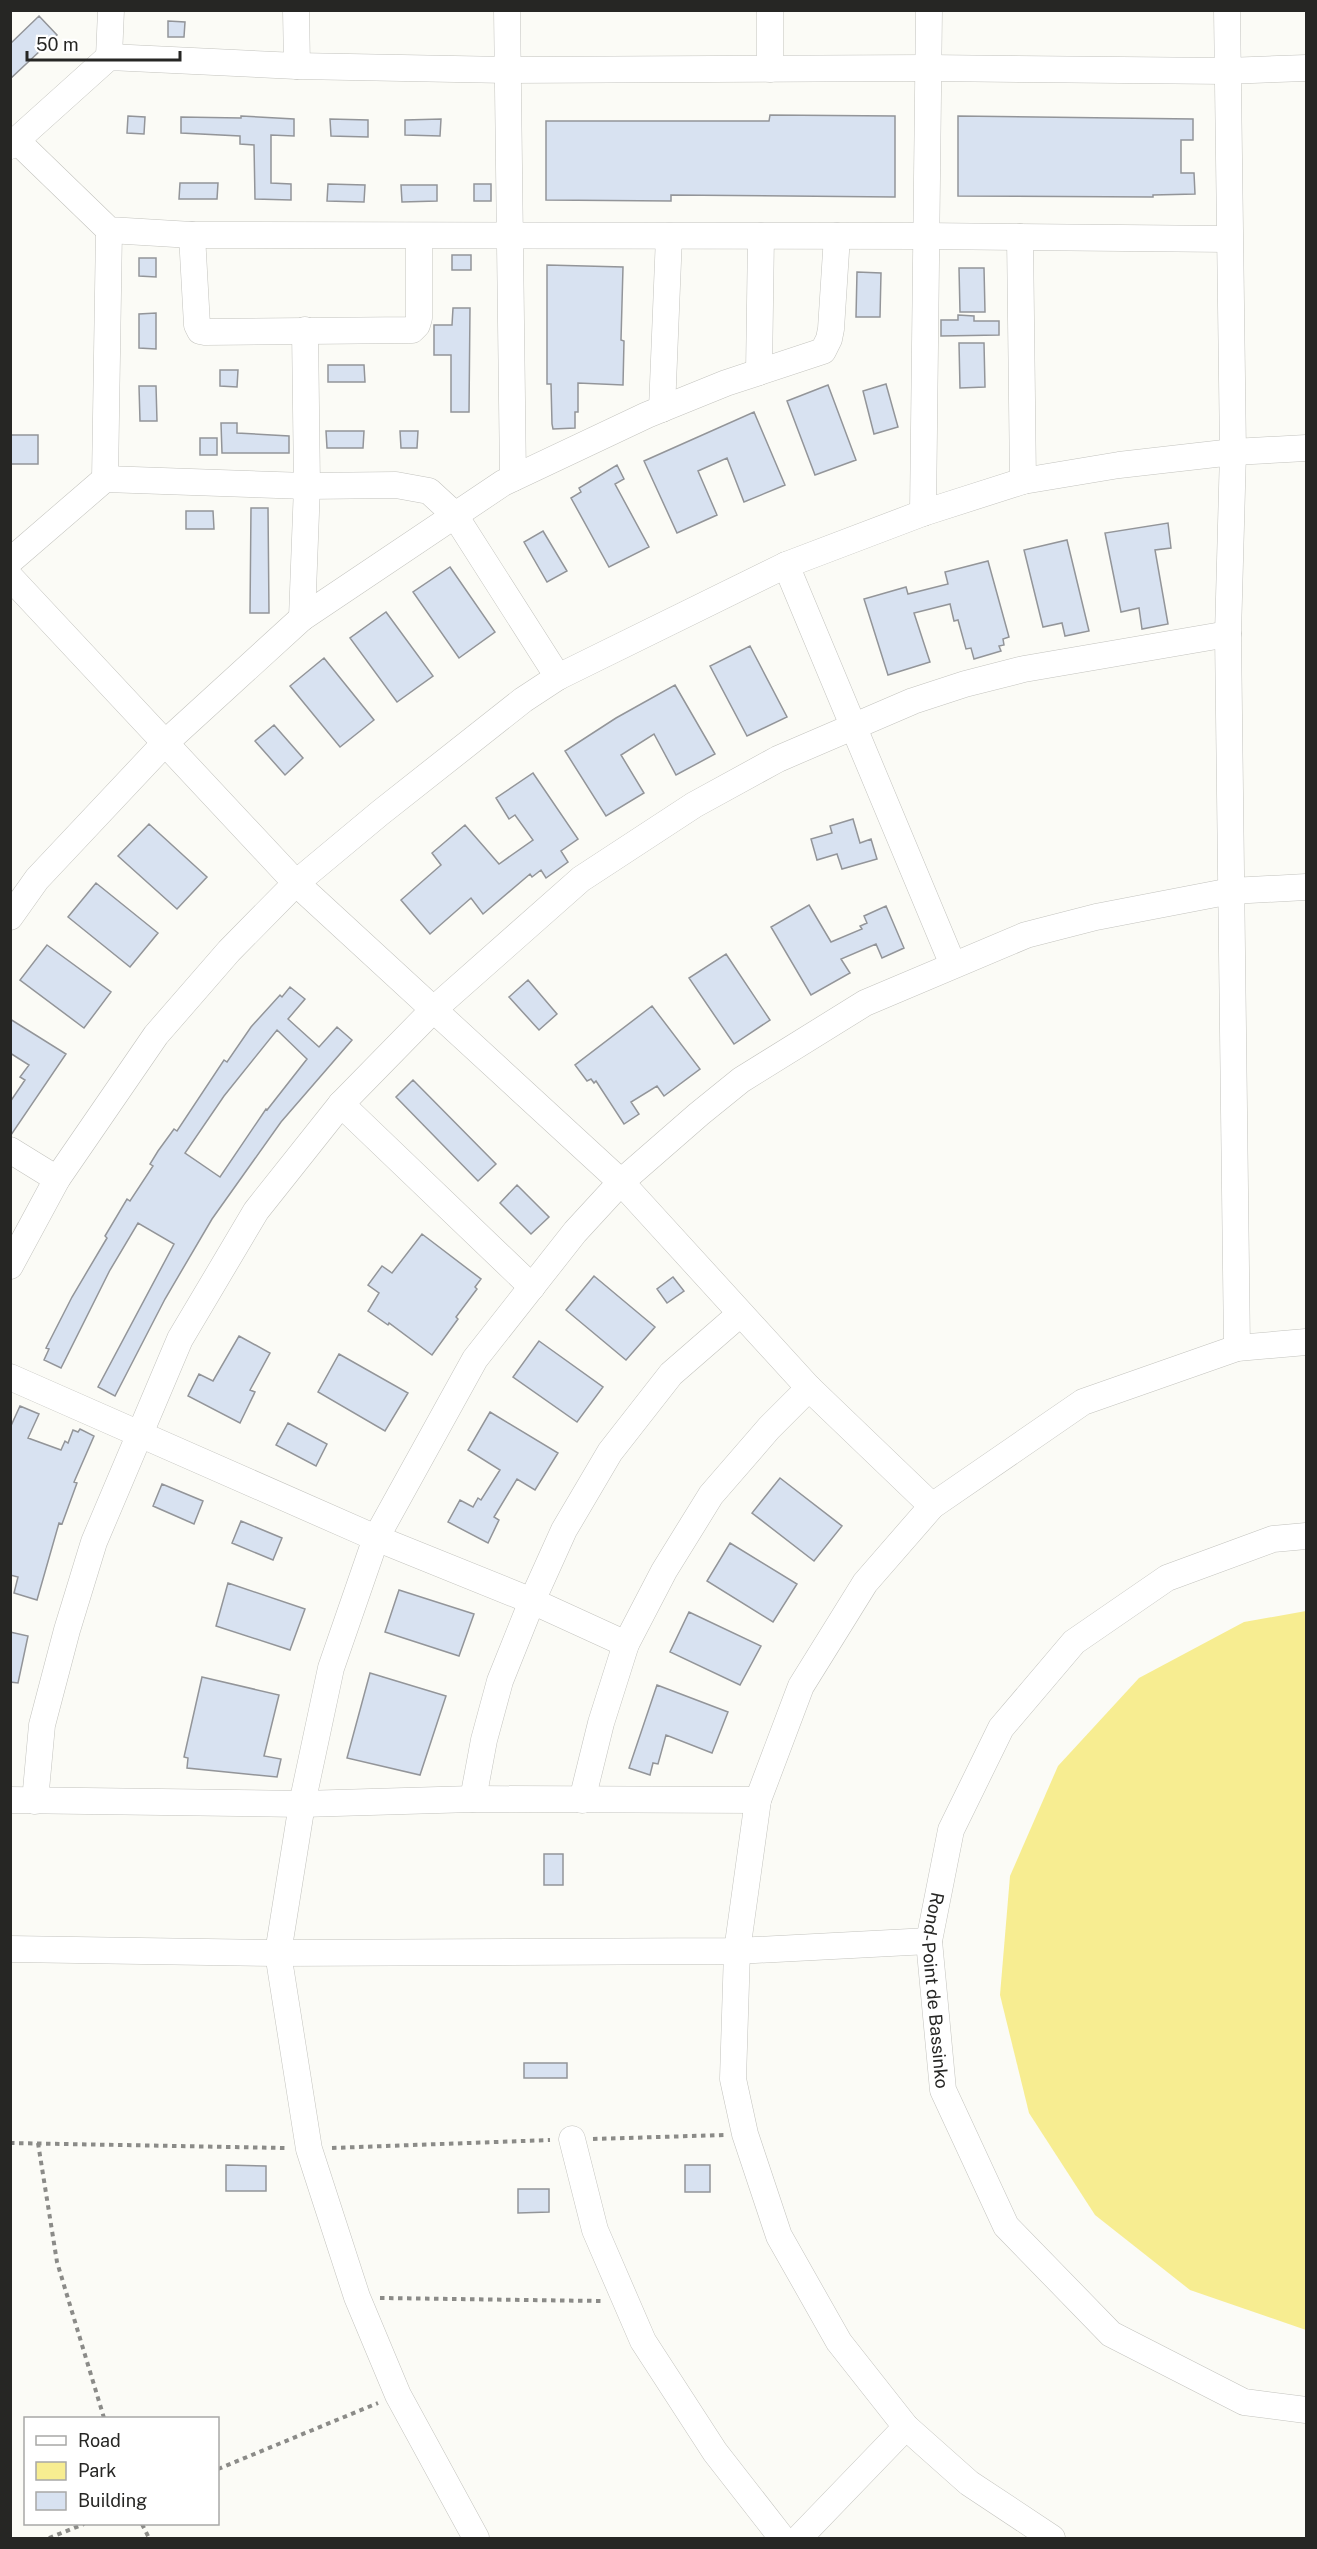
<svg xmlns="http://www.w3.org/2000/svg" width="1317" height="2549" viewBox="0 0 1317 2549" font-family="'Public Sans',sans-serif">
<rect width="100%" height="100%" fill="#fbfbf6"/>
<!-- green -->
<path fill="#f7ed91" d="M1306,1611V2330L1190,2290L1095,2215L1029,2113L1000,1995L1010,1876L1058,1766L1139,1678L1244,1622Z"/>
<!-- building -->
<path fill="#d8e2f1" stroke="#939599" stroke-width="1.5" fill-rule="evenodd" d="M39,16L57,35L10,79V44Z
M168,21L185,22L184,37H168Z
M770,115L895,116V197L671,195V201L546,200V121H769Z
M128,116L145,117L144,134L127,133Z
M241,116L294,119V136L271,135V183L291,184V200L255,199L254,145L240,144V136L181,133V117L241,118Z
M958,116L1193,119V140H1181V173H1194L1195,194L1153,195V197L958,196Z
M330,119L368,120V137L331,136Z
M441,119L440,136L405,135V120Z
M180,183H218L217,199H179Z
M328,184L365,185L364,202L327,201Z
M474,184H491V201H474Z
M401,185H437V201L402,202Z
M452,255H471V270H452Z
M139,258H156V277L139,276Z
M547,265L623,267L621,340L624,341L623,385L578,383V412H575V428L553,429L552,424L551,384H547Z
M959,268H984L985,312H960Z
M857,272L881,273L880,317H856Z
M453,308H470L469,412H451V355H434V325H452Z
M156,313V349L139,348V314Z
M958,315L974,316V321H999V335L941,336V320H958Z
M959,343H984L985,387L960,388Z
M328,365H364L365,382H328Z
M220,370H238L237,387L220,386Z
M886,384L898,427L874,434L863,391Z
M828,385L856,460L815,475L787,401Z
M139,386H156L157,421H140Z
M754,412L785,485L744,502L727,458L698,471L717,515L677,533L644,461Z
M221,423H237V433L289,436V453H222Z
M326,431H364L363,448H327Z
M400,431H418L417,448H401Z
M11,435H38V464H11Z
M200,438H217V455H200Z
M617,465L624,479L615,484L649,547L609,567L571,498L581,492L579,488Z
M251,508H268L269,613H250Z
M186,511H213L214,529H186Z
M1168,523L1171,548L1155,550L1168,624L1142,629L1139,608L1121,612L1105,533Z
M543,531L567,571L547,582L524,542Z
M1067,540L1089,631L1065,636L1062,623L1043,627L1024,550Z
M988,561L1009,637L1003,639L1004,645L999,646L1001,651L974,659L971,648L966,649L958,620L954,621L950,604L914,613L930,662L888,675L864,599L906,587L908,594L948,584L945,572Z
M450,567L495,632L459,658L413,592Z
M386,612L433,676L397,702L350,638Z
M750,646L787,717L747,736L710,666Z
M324,658L374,720L340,747L290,686Z
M675,685L715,754L676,775L654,734L621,755L644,793L606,816L565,751L616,718Z
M274,725L303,758L285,775L255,741Z
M533,773L578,839L561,851L568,862L546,878L541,870L532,877L530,874L483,914L471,898L430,934L401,900L441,865L432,853L465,825L499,864L533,840L515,815L509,819L496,798Z
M853,819L860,843L871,839L877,859L842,869L837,854L817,860L811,839L832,833L830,826Z
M149,824L207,877L177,909L118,856Z
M96,883L158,933L130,967L68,917Z
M809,905L831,942L862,929L860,926L867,923L864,916L886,906L904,948L882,958L876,944L841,959L850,973L811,995L771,927Z
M47,945L111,992L84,1028L20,980Z
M726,954L770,1020L734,1044L689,978Z
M528,980L557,1014L539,1030L509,997Z
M290,987L305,999L288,1019L319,1047L337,1027L352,1040L281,1122L212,1219L165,1299L115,1396L98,1387L174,1244L138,1223L110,1270L61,1368L44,1360L49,1349L46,1348L72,1297L107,1238L105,1236L127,1199L130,1201L153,1166L150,1164L158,1151L174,1129L177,1131L224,1060L227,1062L251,1027L280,995L282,997ZM277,1030L307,1059L267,1110L266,1109L220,1177L185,1153L224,1096Z
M652,1006L700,1069L664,1096L657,1086L631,1102L639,1114L624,1124L596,1081L594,1083L591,1079L587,1081L575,1065Z
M10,1019L66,1054L11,1135L10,1102L25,1080L20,1077L29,1065L10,1053Z
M413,1080L496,1164L478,1181L396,1097Z
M517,1185L549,1217L531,1234L500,1203Z
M422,1234L481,1279L475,1287L477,1289L456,1317L458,1319L432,1355L389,1323L388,1325L368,1311L379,1293L368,1285L382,1266L392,1273Z
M594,1276L655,1327L626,1360L566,1310Z
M673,1277L684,1291L667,1303L657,1289Z
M239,1336L270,1353L250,1390L255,1392L240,1423L188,1396L199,1374L213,1381Z
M539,1341L603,1387L577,1422L513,1377Z
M339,1354L408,1393L385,1431L318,1392Z
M20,1406L39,1414L28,1438L61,1450L65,1441L68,1443L73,1430L78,1432L80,1429L94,1436L74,1482L77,1483L62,1524L59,1523L37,1600L14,1593L18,1577L10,1575V1428Z
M490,1412L558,1453L535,1490L517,1479L494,1517L499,1520L488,1543L448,1522L460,1500L473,1507L478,1498L481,1500L500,1470L468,1450Z
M288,1423L327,1444L316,1466L276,1445Z
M780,1478L842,1526L814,1561L752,1513Z
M162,1484L203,1501L194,1524L153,1506Z
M241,1521L282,1538L273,1560L232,1543Z
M730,1543L797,1584L773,1622L707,1581Z
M228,1583L305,1609L290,1650L216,1626Z
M399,1590L474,1614L459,1656L385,1632Z
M689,1612L761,1646L740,1685L670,1652Z
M10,1632L28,1636L18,1683L10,1682Z
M370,1673L446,1696L420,1775L347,1758Z
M202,1677L279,1695L264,1756L281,1759L277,1777L187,1768L188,1758L184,1757Z
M657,1685L728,1712L712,1753L666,1735L658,1764L653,1763L650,1775L629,1768Z
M544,1854H563V1885H544Z
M524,2063H567V2078H524Z
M226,2165L266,2166V2191H226Z
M685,2165H710V2192H685Z
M518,2189H549V2212L518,2213Z"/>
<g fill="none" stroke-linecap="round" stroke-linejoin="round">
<!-- minor casing -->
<g stroke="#c3c3be" stroke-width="27">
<g id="minor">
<path d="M296,10L297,66"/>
<path d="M507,10L513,478"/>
<path d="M770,10V69"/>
<path d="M1227,10L1233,452L1228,634L1237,1348"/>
<path d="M109,57L111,10"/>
<path d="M16,140L109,230L192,235L925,236L1229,239"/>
<path d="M10,146L109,57L297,66L507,70L929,68L1226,71L1306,68"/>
<path d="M192,235L197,325L200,331L205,332L412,330L417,325L419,318V236"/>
<path d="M1020,237L1023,481"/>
<path d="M759,372L761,236"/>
<path d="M662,409L669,236"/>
<path d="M105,479L109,230"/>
<path d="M923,513L929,10"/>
<path d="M10,561L105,479L307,486L396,485L429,491L454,514L558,677"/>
<path d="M786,565L953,965"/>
<path d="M10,577L296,883L621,1182L809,1388L932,1506"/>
<path d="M302,618L307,486L305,330"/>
<path d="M10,917L37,879L164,744L302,618L503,483L647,415L726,383L823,351L829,339L831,329L837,236"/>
<path d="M341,1104L532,1287"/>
<path d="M10,1150L57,1179"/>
<path d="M10,1266L57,1179L156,1035L229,951L296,883L380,813L523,700L558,677L786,565L923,513L1023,481L1119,465L1233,452L1306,448"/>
<path d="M10,1377L376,1538L532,1601L626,1644"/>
<path id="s1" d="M1306,1536L1273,1539L1167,1578L1074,1642L1001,1728L951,1830L929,1941L943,2090L1006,2226L1111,2334L1244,2402L1306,2410"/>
<path d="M473,1799L484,1740L500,1681L532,1601L564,1530L610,1452L671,1374L740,1314"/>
<path d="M10,1800L302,1804L473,1799L758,1800"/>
<path d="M582,1800L601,1723L626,1644L664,1571L711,1495L769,1428L809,1388"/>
<path d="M35,1801L42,1725L67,1630L94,1542L180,1339L256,1211L341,1104L434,1009L581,879L694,805L778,759L913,701L965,684L1024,669L1228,634"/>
<path d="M10,1949L278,1953L737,1951L929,1941"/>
<path d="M572,2139L595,2230L643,2341L715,2452L782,2538"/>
<path d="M476,2538L398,2395L357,2297L309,2149L278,1953L302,1804L331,1668L376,1538L475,1359L575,1232L621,1182L699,1114L741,1080L865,1003L1026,935L1096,917L1231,891L1306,887"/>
<path d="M799,2538L906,2427"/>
<path d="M1052,2538L969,2483L906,2427L839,2342L779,2236L745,2134L733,2079L737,1951L758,1800L801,1686L865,1583L932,1506L1083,1402L1237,1348L1306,1342"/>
</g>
</g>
<!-- path -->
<path stroke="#8b8b88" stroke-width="4" stroke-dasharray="4.5 4.5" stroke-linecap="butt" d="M593,2139L724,2135
M10,2143L286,2148
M38,2143L57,2262L104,2418
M332,2148L550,2140
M380,2298L601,2301
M218,2469L378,2403
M142,2524L149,2538
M49,2538L84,2524"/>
<!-- minor -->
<use href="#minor" stroke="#fff" stroke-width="26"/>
</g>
<g text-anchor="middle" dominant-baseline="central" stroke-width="6" stroke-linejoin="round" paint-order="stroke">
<!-- street labels -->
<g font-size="18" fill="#262624" stroke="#fff">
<text stroke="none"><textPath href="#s1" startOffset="648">Rond-Point de Bassinko</textPath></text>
</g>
</g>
<!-- border -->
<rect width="1317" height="2549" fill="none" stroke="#262624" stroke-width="24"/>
<!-- legend -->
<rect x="24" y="2417" width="195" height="108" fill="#ffffff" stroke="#a8a8a7" stroke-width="1.5"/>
<rect x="36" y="2436" width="30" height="9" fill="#ffffff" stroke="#a8a8a7" stroke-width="1.5"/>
<text x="78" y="2447" font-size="18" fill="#262624">Road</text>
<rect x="36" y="2462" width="30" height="18" fill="#f7ed91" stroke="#a8a8a7" stroke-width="1.5"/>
<text x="78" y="2477" font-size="18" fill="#262624">Park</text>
<rect x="36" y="2492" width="30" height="18" fill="#d8e2f1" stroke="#a8a8a7" stroke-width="1.5"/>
<text x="78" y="2507" font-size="18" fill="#262624">Building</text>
<!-- scale -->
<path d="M27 51v9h153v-9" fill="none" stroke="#262624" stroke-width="3"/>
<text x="36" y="51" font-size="18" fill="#262624" stroke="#ffffff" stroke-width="4.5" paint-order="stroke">50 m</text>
</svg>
